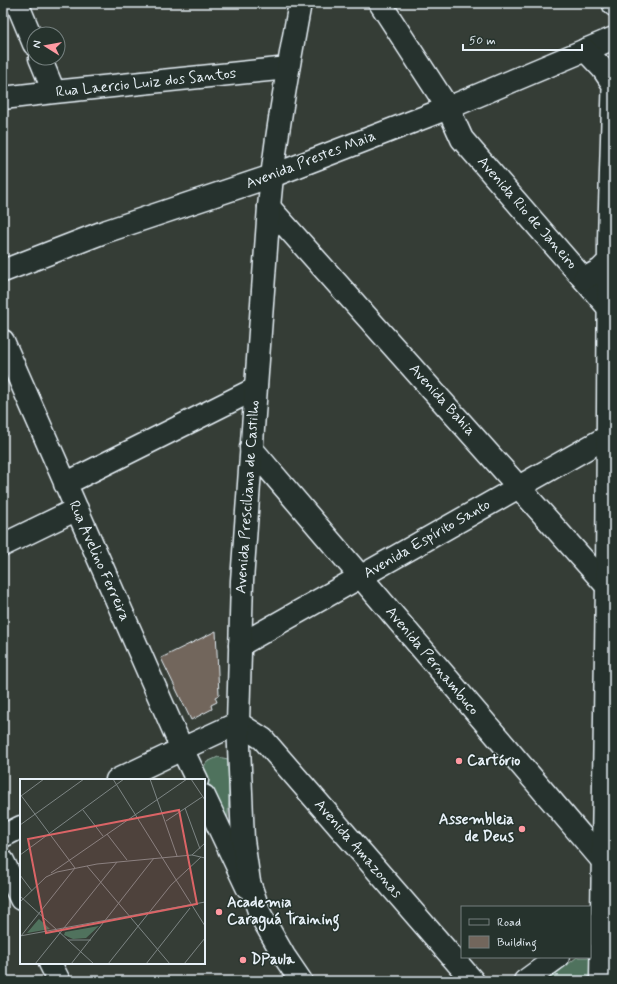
<svg xmlns="http://www.w3.org/2000/svg" width="617" height="984" viewBox="0 0 617 984" font-family="Mynerve,sans-serif">
<rect width="100%" height="100%" fill="#353d36"/>
<filter id="ink" filterUnits="userSpaceOnUse"><feTurbulence type="fractalNoise" baseFrequency=".025" numOctaves="2"/><feDisplacementMap in="SourceGraphic" scale="8" xChannelSelector="R" yChannelSelector="G"/><feConvolveMatrix kernelMatrix="1 2 1 2 8 2 1 2 1" color-interpolation-filters="sRGB"/></filter>
<g filter="url(#ink)">
<!-- green -->
<path fill="#50725d" stroke="#9cb2aa" d="M218,757L228,759L229,797L227,831L201,771L207,762Z
M590,953L592,954L597,981H547L577,957H590Z"/>
<!-- building -->
<path fill="#72665c" stroke="#e8f1f8" d="M216,631L219,695L215,697L217,702L211,705L212,709L191,720L161,658Z"/>
<g fill="none" stroke-linecap="round" stroke-linejoin="round">
<!-- minor casing -->
<g stroke="#e8f1f8" stroke-width="25">
<path id="minor" d="M17,3L34,44
M380,3L448,108L462,139L614,314
M40,58L54,92
M3,98L54,92L288,68
M269,207L614,594
M3,271L104,232L272,176L448,108L614,38
M3,341L182,749L197,780
M251,448L614,874
M65,484L255,389
M3,545L77,509
M240,645L614,433
M117,780L182,749L238,723L263,739L473,981
M204,796L247,887
M3,836L21,827
M3,861L21,899
M590,934L614,916
M50,963L59,981
M525,981L558,957"/>
</g>
<!-- major casing -->
<g stroke="#e8f1f8" stroke-width="25">
<path id="major" d="M300,3C288,70 275,138 269,207L242,581L238,723L243,840L249,882L260,914L284,956L301,981
M614,3V5
M585,50L603,69L613,84
M584,279L600,270L610,260
M601,981L607,585L609,239L614,72"/>
</g>
<!-- minor -->
<use href="#minor" stroke="#26332d" stroke-width="22"/>
<!-- major -->
<use href="#major" stroke="#26332d" stroke-width="22"/>
</g>
</g>
<!-- markers -->
<g fill="#ff9aa2" stroke="#26332d" stroke-width="1.5">
<circle cx="459" cy="761" r="4"/>
<circle cx="522" cy="829" r="4"/>
<circle cx="219" cy="912" r="4"/>
<circle cx="243" cy="960" r="4"/>
</g>
<g text-anchor="middle" dominant-baseline="central" stroke-width="3" stroke-linejoin="round" paint-order="stroke">
<!-- street labels -->
<g font-size="15" fill="#e8f1f8" stroke="#26332d">
<text transform="translate(146 83) rotate(-6)">Rua Laercio Luiz dos Santos</text>
<text transform="translate(311 160) rotate(-21)">Avenida Prestes Maia</text>
<text transform="translate(527 213) rotate(49)">Avenida Rio de Janeiro</text>
<text transform="translate(442 400) rotate(48)">Avenida Bahia</text>
<text transform="translate(248 497) rotate(-86)">Avenida Presciliana de Castilho</text>
<text transform="translate(427 539) rotate(-30)">Avenida Espírito Santo</text>
<text transform="translate(99 561) rotate(66)">Rua Avelino Ferreira</text>
<text transform="translate(432 661) rotate(50)">Avenida Pernambuco</text>
<text transform="translate(358 849) rotate(49)">Avenida Amazonas</text>
</g>
<!-- poi labels -->
<g font-size="15" font-weight="bold" fill="#e8f1f8" stroke="#26332d" text-anchor="start">
<text x="467" y="761">Cartório</text>
<text x="514" y="820" text-anchor="end">Assembleia<tspan x="514" dy="17">de Deus</tspan></text>
<text x="227" y="903">Academia<tspan x="227" dy="17">Caraguá Training</tspan></text>
<text x="251" y="960">DPaula</text>
</g>
</g>
<!-- overview -->
<g transform="translate(20 779)">
<rect width="185" height="185" fill="#353d36"/>
<path d="M19,140L30,150L7,154L18,141ZM79,147L66,159L53,160L44,156L45,153Z" fill="#50725d"/>
<path fill="none" stroke="#7d8584" stroke-width="1" d="M93,0L185,147M130,0L157,77M171,0L185,21M0,15L55,89L1,157M1,17L24,0M165,29L180,70M63,31L83,57M146,42L182,18M0,46L64,0M87,55L107,81M0,76L104,0M172,76L185,79M67,87L150,185M31,94L167,0M0,96L12,112M0,117L74,185M0,123L26,98L37,93L77,85L172,76L185,64M0,157L185,123M48,161H71M15,185L97,83M51,185L134,79M88,185L151,106L181,78M126,185L170,129M164,185L185,159"/>
<path fill="#db6466" fill-opacity="0.15" stroke="#db6466" stroke-width="2" d="M159,31L177,125L26,154L8,60Z"/>
<rect width="185" height="185" fill="none" stroke="#e8f1f8" stroke-width="2"/>
</g>
<!-- margin -->
<rect width="617" height="984" fill="none" stroke="#26332d" stroke-width="16"/>
<rect x="8" y="8" width="601" height="968" fill="none" stroke="#e8f1f8" stroke-width="1.5" filter="url(#ink)"/>
<!-- legend -->
<rect x="461" y="906" width="130" height="52" fill="#26332d" stroke="#747f7e"/>
<rect x="469" y="919" width="20" height="6" fill="#26332d" stroke="#747f7e"/>
<text x="497" y="926" font-size="12" fill="#e8f1f8">Road</text>
<rect x="469" y="936" width="20" height="12" fill="#72665c" stroke="#747f7e"/>
<text x="497" y="946" font-size="12" fill="#e8f1f8">Building</text>
<!-- north arrow -->
<g transform="translate(46 46) rotate(281)"><circle r="19" fill="#26332d" stroke="#747f7e"/>
<path d="M0-3L7 15L0 10L-7 15Z" fill="#ff9aa2"/>
<text y="-6" font-size="11" font-weight="bold" text-anchor="middle" fill="#e8f1f8">N</text>
</g>
<!-- scale -->
<path d="M463 44v6h119v-6" fill="none" stroke="#e8f1f8" stroke-width="2"/>
<text x="469" y="44" font-size="12" fill="#e8f1f8" stroke="#26332d" stroke-width="3" paint-order="stroke">50 m</text>
</svg>
